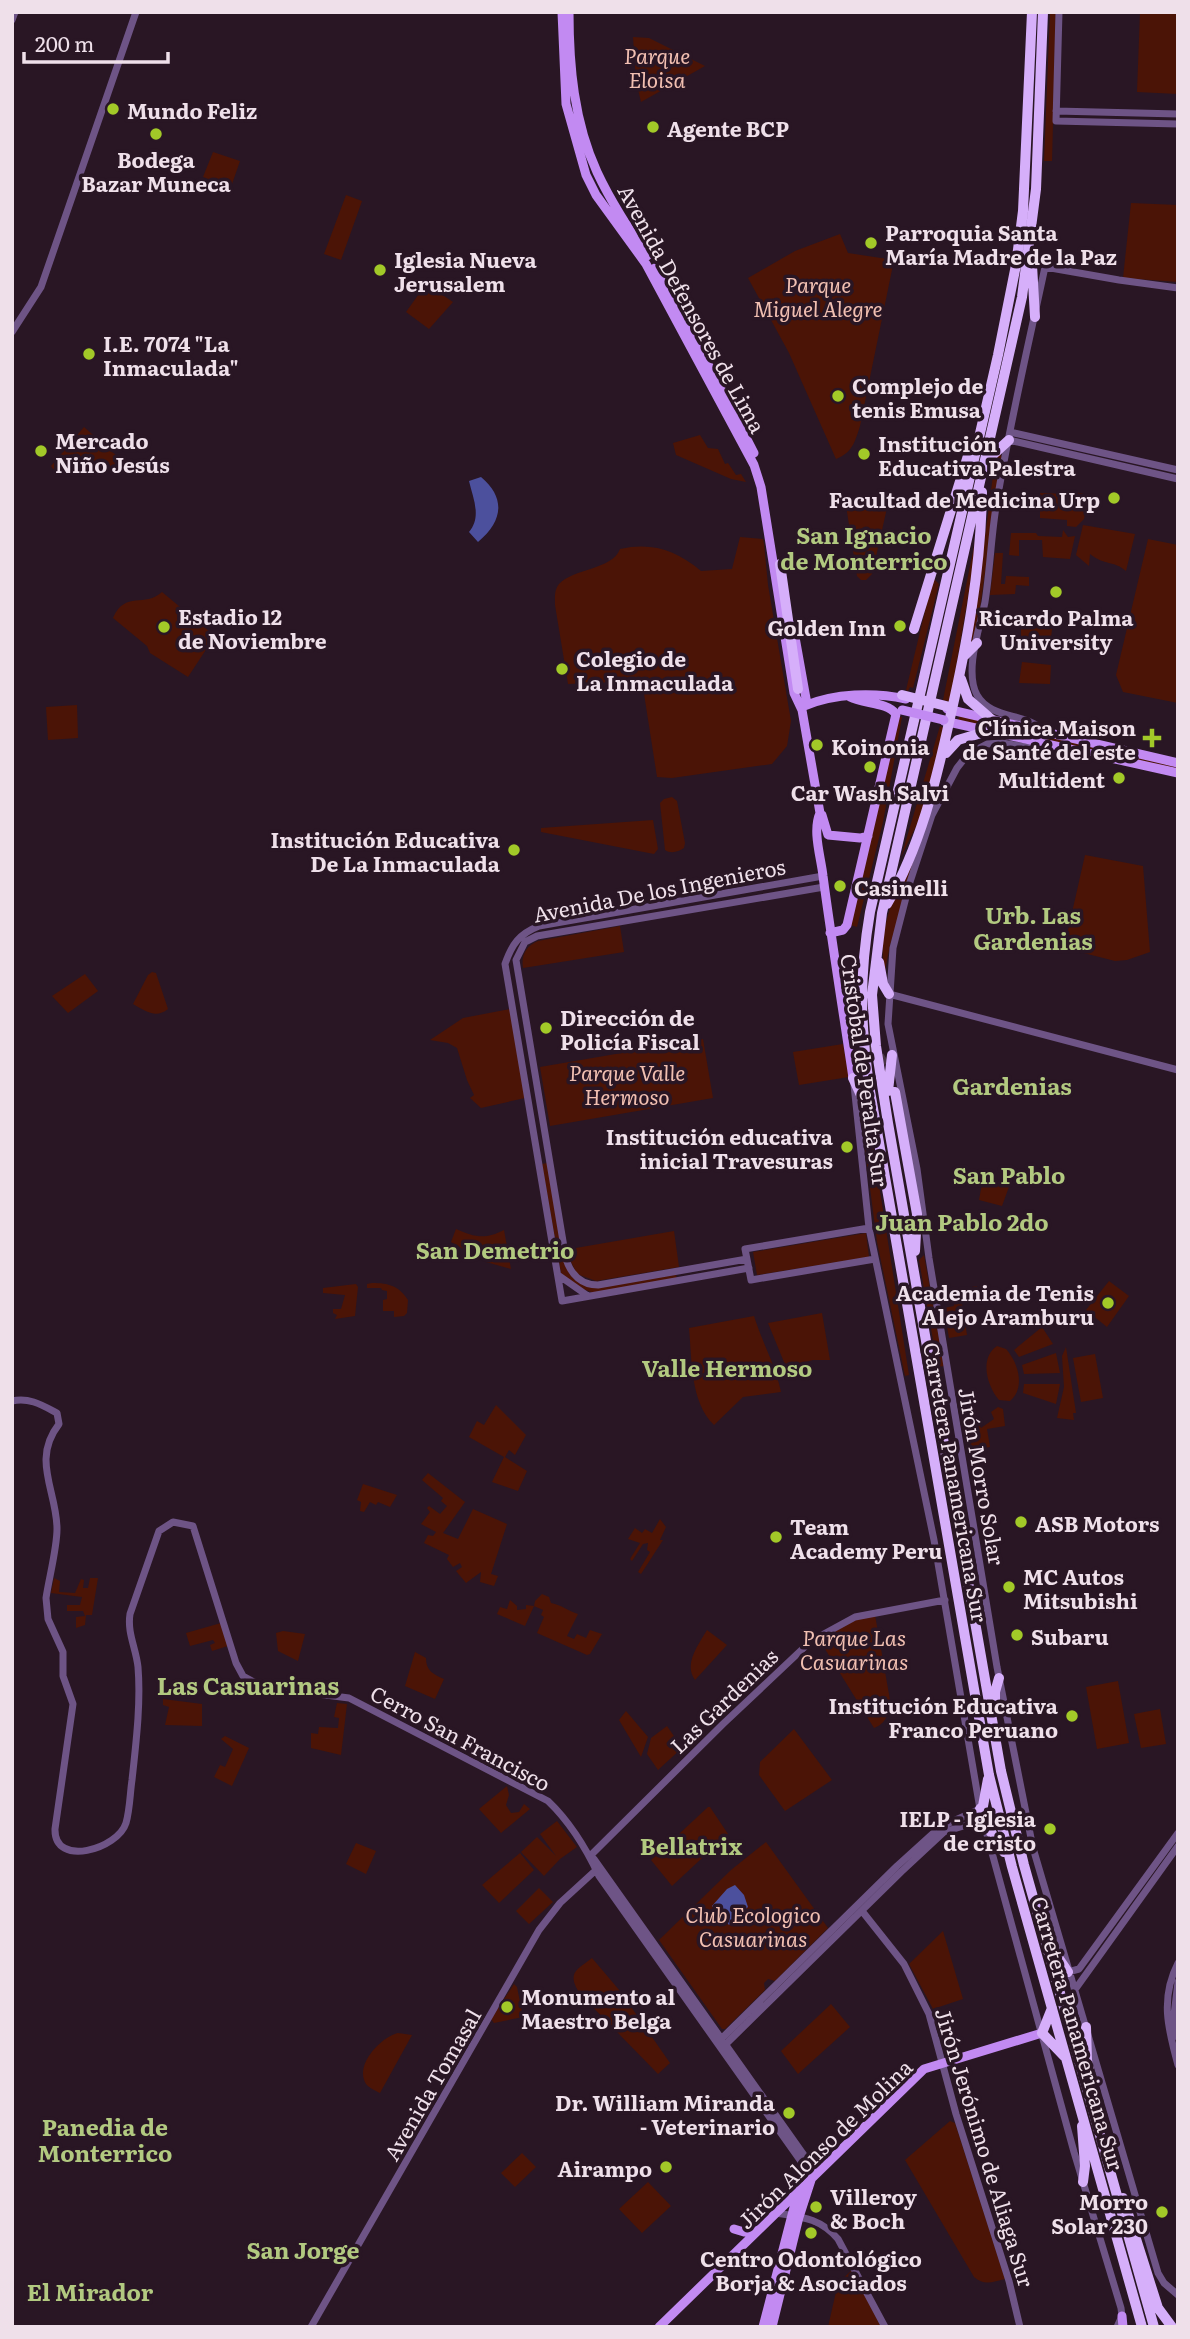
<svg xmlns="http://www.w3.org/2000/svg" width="1190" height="2339" viewBox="0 0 1190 2339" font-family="Literata,serif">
<rect width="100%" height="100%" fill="#291624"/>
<!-- green -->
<path fill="#4b1406" d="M1050,12H1056L1052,161H1044Z
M1140,12H1178V94L1137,92Z
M633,37L649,38L705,66L641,102L636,81Z
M213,152L240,161L231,187L203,177Z
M346,195L362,201L341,260L324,254Z
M1131,203L1178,205V282L1123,278Z
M840,234L848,253L894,260L860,426C855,442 852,453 836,459L789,353L748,278L795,251Z
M426,284L453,302L429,329L406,312Z
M84,427L126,464V470L57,475L51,466Z
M700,435L708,448L718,449L725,464L728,463L736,475L741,474L746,482L731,479L676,455L673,443Z
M1000,454L1002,457L976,635L971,644L995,460Z
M1070,491L1089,495L1084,519L1076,527L1067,526V520L1040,518V493L1068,494Z
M845,499L887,508L872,574L866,580H861L857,576Z
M1083,525L1135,534L1126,571C1113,560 1105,566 1090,554L1089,566L1076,555Z
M1063,530L1068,537L1075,536L1070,559L1043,557L1042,540H1019V556L1009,555L1011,533H1036L1038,536L1062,537Z
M976,536L978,539L950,702L943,700Z
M740,537L763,539L764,544L768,585L791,721L787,746L772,764L672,778L657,777L642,681L568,684L555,605C555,598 554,590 559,584C574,568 612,570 620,549C652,542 676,550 701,571L732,569Z
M1148,539L1178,545V703L1123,692L1116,675Z
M995,553H1003L1001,584H1005L1006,576L1029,577V586L1016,585L1015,594L990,595Z
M933,578L939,584L913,688L910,687L908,691L906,690Z
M162,592L215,636L188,677L150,653L147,646L113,618C125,590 145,608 162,592Z
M1021,621L1053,622L1050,645L1021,644Z
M1022,662L1051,665L1050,684L1019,683Z
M77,705L78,738L48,740L46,707Z
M960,715L1178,766V770L958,720Z
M898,717H902L883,822L857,927L850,925Z
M940,726L944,728L921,816L901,857Z
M672,797L677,801L685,843L684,848C678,852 671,854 665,850L660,803L664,799Z
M653,820L658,849L654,854L541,832V828Z
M1085,855L1143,866L1150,952L1127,960L1115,961L1064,948Z
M910,859L916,862L890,945L885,971C876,933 895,893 910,859Z
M620,926L624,952L523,968C521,955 526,946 538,941Z
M152,972L156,973L168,1009C156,1019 145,1011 133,1004L148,975Z
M85,974L98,991L68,1013L52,996Z
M510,1009L525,1098L481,1108L470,1098L474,1095L467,1080L457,1048L448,1043L430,1040L463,1018Z
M703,1039L713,1098L550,1126L540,1067Z
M843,1044L849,1077L799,1085L793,1052Z
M859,1103L870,1128L909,1375L905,1376L877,1242Z
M547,1163L565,1262L572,1277L580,1283L676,1275L677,1279L595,1293C583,1290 569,1283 561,1273L542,1164Z
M983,1178L1010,1184L1002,1206L979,1200Z
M456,1229C474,1237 485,1240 504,1230L511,1269L486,1262L451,1242Z
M674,1231L679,1267L596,1281L577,1274L571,1262L570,1249Z
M866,1233L869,1257L757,1275L753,1252Z
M924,1255L944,1366L938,1367L936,1357L919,1260Z
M1109,1281L1129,1296L1107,1327L1086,1310Z
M372,1283C389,1283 399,1286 408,1300L407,1313L404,1316L394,1317V1311H383V1300L387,1299V1291L382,1290L381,1288H367V1284Z
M356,1284L358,1287L355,1316L335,1319L337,1315L333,1313V1309H341L345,1295L323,1293V1288Z
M977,1286L980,1301L962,1304L967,1335L949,1338L944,1308L954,1306L952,1291Z
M822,1313L830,1360H813L786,1367L768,1323Z
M754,1316C762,1342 776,1366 781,1392L743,1397L714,1425C690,1402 692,1359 689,1328Z
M1042,1327L1053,1344L1019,1357L1014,1350Z
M997,1346L1006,1349C1018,1362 1026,1388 1010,1401L999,1400C987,1386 979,1358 997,1346Z
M1066,1347L1076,1413H1073L1074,1420L1057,1418L1064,1387L1062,1356Z
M1056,1353L1060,1373L1024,1374L1022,1365Z
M1095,1354L1103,1398L1081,1402L1073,1358Z
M1024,1384H1060L1056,1404L1023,1393Z
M496,1405L526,1435L515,1455L509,1450L505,1457L527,1471L518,1491L492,1482L504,1457L469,1437L477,1421L484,1425Z
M998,1407L1003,1409L1005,1426L987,1429L990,1447L967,1451L961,1415L969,1409L975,1418L972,1420L975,1424L978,1423L981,1428L994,1419L991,1412Z
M428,1473L465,1502L443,1533L458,1539L473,1509L507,1524L491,1574L498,1576L494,1586L480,1582L481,1572L466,1583L456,1571L462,1567L460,1563L453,1567L447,1559L449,1555L424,1543L428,1535L433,1536L436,1532L421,1524L430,1512L427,1508L429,1506L440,1514L447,1506L441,1501L443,1498L422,1480Z
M363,1484L397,1495L390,1507L378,1502L376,1505L370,1502L364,1512L360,1511L361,1502L357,1500Z
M660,1519L666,1527L660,1540H663L641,1574L638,1572L650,1552L647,1550L648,1543L643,1544L632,1561L630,1559L640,1543L628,1539L635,1528L642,1533L645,1529L652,1533Z
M54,1578L60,1581L59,1592L75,1593L81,1579L84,1580L83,1588H88L90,1578H98L92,1615H86L85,1625L76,1628V1617L85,1616L83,1611H67V1605H80L82,1597L51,1593Z
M542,1594L549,1597L551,1603C562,1605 568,1611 578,1614L567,1636L574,1639L577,1634L586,1638L590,1630L602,1634L590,1654L587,1655L537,1633L544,1617L541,1615L543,1610L534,1606L525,1626L497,1614L500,1607L507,1609L510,1600L517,1606V1610L526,1609V1605L534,1606L535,1601Z
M875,1615L890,1700C889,1713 887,1723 874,1728L820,1641L853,1620Z
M221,1623L228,1646L212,1651L210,1645L215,1643L213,1640L190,1646L186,1633Z
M707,1630L727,1645L695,1680C683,1664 699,1644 707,1630Z
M283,1631L305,1634L298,1661L278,1651L276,1633Z
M415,1652L426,1658C426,1670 432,1674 444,1679L435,1699L405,1686Z
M1118,1681L1129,1743L1097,1749L1086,1687Z
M163,1699L202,1704V1726L165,1725L169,1707L163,1705Z
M337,1703L347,1704L341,1755L311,1748V1733L318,1734L319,1727L338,1728L339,1718L334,1717Z
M1160,1709L1166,1744L1141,1748L1134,1714Z
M626,1711L648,1737L641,1757L619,1720Z
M667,1726L682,1748L658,1770L647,1754L651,1738Z
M794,1729L832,1780L785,1811L759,1775L760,1762Z
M225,1736L249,1748L232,1786L214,1777L220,1765L225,1767L233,1749L221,1739Z
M507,1786L509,1795L506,1805L511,1813L519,1812L524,1804L530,1809L501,1833L479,1809Z
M708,1807H710L728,1834L672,1886L651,1860Z
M557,1821L577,1847L560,1859L544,1876L521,1852L537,1837L556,1856L540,1834Z
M766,1842L828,1928L775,1981L768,1979L764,1983L765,1990L725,2029H722L659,1940L731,1870Z
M356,1843L376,1851L366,1874L346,1864Z
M520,1853L534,1870L499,1903L482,1885Z
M539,1888L553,1902L529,1924L516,1911Z
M943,1931L963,1999L933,2009L909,1964Z
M592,1958L620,1991L670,2063L658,2074L580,1994C567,1973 575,1971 592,1958Z
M514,1984L517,1987L523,2017L494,2023L491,2019Z
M831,2004L850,2027L798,2074L781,2051Z
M398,2033L412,2035L380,2093C376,2091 369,2088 366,2084C354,2065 381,2037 398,2033Z
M950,2121L955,2123L1005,2279C993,2282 984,2286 974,2277L905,2160Z
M522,2153L536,2167L515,2187L501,2173Z
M648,2182L671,2206L642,2233L619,2209Z
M852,2270L881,2327H828L838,2283Z"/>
<!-- water -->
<path fill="#4c509d" d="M481,477C506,498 503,521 478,542L469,532C482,517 473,498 469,481Z
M735,1885L744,1895L748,1907L729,1925L712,1906L727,1889Z"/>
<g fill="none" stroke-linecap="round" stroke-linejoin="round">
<!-- highway-tunnel -->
<path stroke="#473442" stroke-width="10" stroke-dasharray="10 5" stroke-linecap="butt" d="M843,991C849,1023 879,1047 890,1078"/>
<!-- minor -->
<path stroke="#6e5486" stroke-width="7" d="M1059,12L1056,121L1178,124
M12,20L15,12
M1056,111L1178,114
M12,332L41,287L136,12
M1010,432L1178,470
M1009,440L1178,479
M1045,732C1027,712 991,720 977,695C964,671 980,627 985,602C990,570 991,538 996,507C1009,426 1028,347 1045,267L1119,280L1178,288
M1064,749L1051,751L1002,743L987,744L968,754L957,768L932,815L910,882L893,948L888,1024L917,1169L929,1258L997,1667L1033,1848L1158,2273L1164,2283L1178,2295
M889,994L1178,1070
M854,1085L869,1228L934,1540L980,1809L1074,2152L1121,2308L1122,2316L1117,2327
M869,1228L745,1249L751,1280L875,1259
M747,1259L598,1285C582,1285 571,1275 566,1259L516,960L525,942L537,936L824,887
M749,1268L562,1301L505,964C512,944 519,934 539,926L823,876
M558,1275L588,1296
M12,1401C29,1397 42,1405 57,1413L59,1424C31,1460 57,1491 57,1529C57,1548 49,1578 46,1598L48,1619L63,1652V1676L73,1704L55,1829C54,1868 118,1849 126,1823C130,1809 130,1793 132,1780C136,1743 141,1703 138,1667C136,1648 127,1633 130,1614L159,1531L173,1522L193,1526L236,1663L243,1676L263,1687L349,1698L548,1801C570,1822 586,1848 599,1876L812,2177
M590,1856L723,1724L811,1641L855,1617L945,1600
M594,1859L816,2172
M862,1911L904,1964L929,2014L956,2114L1009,2281L1020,2327
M1178,1963C1160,1998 1168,2029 1178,2065
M1068,1972L1079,1969L1178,1833
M1178,1982L1174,2015L1178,2037
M1074,1991L1178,1846
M721,2039L897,1866L940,1827L980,1809
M724,2046L901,1872L944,1832L983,1820
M776,2213C802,2217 820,2218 838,2239L885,2327
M311,2327L539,1930L560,1903L596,1870"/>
<!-- major -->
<path stroke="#c28af2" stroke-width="9" d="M562,12L566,104L586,175L596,195L646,264L754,465L761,487L794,693L802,710L820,813C812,831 821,857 823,876C832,944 843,1010 853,1078
M569,12C569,66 574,122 597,172C611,202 629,229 647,256
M655,268L713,373L754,453
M793,626L807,704
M850,697C864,704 887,702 896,714
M804,706C835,693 874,692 906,699
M947,709L1178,763
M944,721L1178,773
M822,815L828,835L860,838L868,836
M830,933L843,930L847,925L896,714
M734,2229L744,2232L756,2231
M1122,2316L1123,2327
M659,2327L924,2069L1042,2033
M763,2327L798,2192
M772,2327L799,2217L811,2180"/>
<!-- highway -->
<path stroke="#d6affa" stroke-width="10" d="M1032,12L1023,211L1016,265L998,355L870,912C859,976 860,1027 870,1091L989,1775L1012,1867L1142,2327
M1043,12L1036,189L1022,297L882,913L872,995L876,1046L888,1123L1001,1771L1024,1865L1154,2327
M1032,265L1035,317
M985,462L1009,440
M780,564L798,689
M914,629L971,446
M964,656L977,643
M961,679L968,699L991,719
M946,753L958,740L988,731
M887,904C920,847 936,782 950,718C967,644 981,568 982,492
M879,962L883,984L889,994
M853,1078L872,1119
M888,1091L892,1055
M895,1092L917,1214L915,1251
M995,1709V1692L999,1678
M980,1809L983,1806L988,1779
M983,1820L1004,1852
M1051,1947L1068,1972
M1052,2008L1042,2033L1064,2056
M1086,2027L1087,2060L1090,2076
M1082,2126L1085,2166L1083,2182
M1123,2198L1158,2308L1172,2327"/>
<!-- major-bridge -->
<path stroke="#c28af2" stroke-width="9" d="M902,710L944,720"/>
<!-- highway-bridge -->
<path stroke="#d6affa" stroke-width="10" d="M902,695L950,707"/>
</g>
<!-- markers -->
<g fill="#a2c928" stroke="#291624" stroke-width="2.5">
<circle cx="113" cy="109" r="7"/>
<circle cx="653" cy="127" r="7"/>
<circle cx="156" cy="134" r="7"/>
<circle cx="871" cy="243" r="7"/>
<circle cx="380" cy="270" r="7"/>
<circle cx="89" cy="354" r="7"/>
<circle cx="838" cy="396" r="7"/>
<circle cx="41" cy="451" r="7"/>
<circle cx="864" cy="454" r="7"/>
<circle cx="1114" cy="498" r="7"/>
<circle cx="1056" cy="592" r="7"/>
<circle cx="900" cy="626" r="7"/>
<circle cx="164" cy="627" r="7"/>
<circle cx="562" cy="669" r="7"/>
<path d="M1148.5 727.5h7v7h7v7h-7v7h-7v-7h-7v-7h7z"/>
<circle cx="817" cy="745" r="7"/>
<circle cx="870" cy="767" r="7"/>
<circle cx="1119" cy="778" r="7"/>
<circle cx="514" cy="850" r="7"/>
<circle cx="840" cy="886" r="7"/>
<circle cx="546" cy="1028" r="7"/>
<circle cx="847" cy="1147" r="7"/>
<circle cx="1108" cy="1303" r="7"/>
<circle cx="1021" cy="1522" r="7"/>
<circle cx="776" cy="1537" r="7"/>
<circle cx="1009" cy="1587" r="7"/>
<circle cx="1017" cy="1635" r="7"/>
<circle cx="1072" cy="1716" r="7"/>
<circle cx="1050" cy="1829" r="7"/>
<circle cx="507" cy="2007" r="7"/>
<circle cx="789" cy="2113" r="7"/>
<circle cx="666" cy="2167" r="7"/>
<circle cx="816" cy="2207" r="7"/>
<circle cx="1162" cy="2212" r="7"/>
<circle cx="811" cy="2233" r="7"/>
</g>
<g text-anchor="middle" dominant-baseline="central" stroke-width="7" stroke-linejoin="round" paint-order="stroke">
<!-- park labels -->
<g font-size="21" font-style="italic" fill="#f1bfb1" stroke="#291624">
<text x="657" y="54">Parque<tspan x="657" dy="24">Eloisa</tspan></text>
<text x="818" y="283">Parque<tspan x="818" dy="24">Miguel Alegre</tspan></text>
<text x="627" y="1071">Parque Valle<tspan x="627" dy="24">Hermoso</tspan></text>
<text x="854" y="1636">Parque Las<tspan x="854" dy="24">Casuarinas</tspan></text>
<text x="753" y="1913">Club Ecologico<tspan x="753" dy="24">Casuarinas</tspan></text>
</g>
<!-- poi labels -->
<g font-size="21" font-weight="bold" fill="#efe0ea" stroke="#291624" text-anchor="start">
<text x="127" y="109">Mundo Feliz</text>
<text x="667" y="127">Agente BCP</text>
<text x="156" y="158" text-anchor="middle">Bodega<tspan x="156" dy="24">Bazar Muneca</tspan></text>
<text x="885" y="231">Parroquia Santa<tspan x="885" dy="24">María Madre de la Paz</tspan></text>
<text x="394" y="258">Iglesia Nueva<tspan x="394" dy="24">Jerusalem</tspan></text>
<text x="103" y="342">I.E. 7074 "La<tspan x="103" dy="24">Inmaculada"</tspan></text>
<text x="852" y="384">Complejo de<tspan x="852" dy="24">tenis Emusa</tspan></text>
<text x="55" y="439">Mercado<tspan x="55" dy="24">Niño Jesús</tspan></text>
<text x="878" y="442">Institución<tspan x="878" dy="24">Educativa Palestra</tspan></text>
<text x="1100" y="498" text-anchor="end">Facultad de Medicina Urp</text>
<text x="178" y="615">Estadio 12<tspan x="178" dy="24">de Noviembre</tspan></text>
<text x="1056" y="616" text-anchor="middle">Ricardo Palma<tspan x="1056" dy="24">University</tspan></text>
<text x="886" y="626" text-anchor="end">Golden Inn</text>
<text x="576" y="657">Colegio de<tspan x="576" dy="24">La Inmaculada</tspan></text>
<text x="1136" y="726" text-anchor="end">Clínica Maison<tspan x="1136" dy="24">de Santé del este</tspan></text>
<text x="831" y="745">Koinonia</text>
<text x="1105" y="778" text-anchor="end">Multident</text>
<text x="870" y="791" text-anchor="middle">Car Wash Salvi</text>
<text x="500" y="838" text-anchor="end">Institución Educativa<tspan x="500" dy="24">De La Inmaculada</tspan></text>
<text x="854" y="886">Casinelli</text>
<text x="560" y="1016">Dirección de<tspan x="560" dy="24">Policía Fiscal</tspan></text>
<text x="833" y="1135" text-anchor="end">Institución educativa<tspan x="833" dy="24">inicial Travesuras</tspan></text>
<text x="1094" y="1291" text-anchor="end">Academia de Tenis<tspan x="1094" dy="24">Alejo Aramburu</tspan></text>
<text x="1035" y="1522">ASB Motors</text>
<text x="790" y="1525">Team<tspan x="790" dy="24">Academy Peru</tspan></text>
<text x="1023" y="1575">MC Autos<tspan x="1023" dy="24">Mitsubishi</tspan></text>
<text x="1031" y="1635">Subaru</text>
<text x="1058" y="1704" text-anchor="end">Institución Educativa<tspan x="1058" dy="24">Franco Peruano</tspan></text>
<text x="1036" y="1817" text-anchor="end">IELP - Iglesia<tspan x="1036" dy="24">de cristo</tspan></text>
<text x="521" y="1995">Monumento al<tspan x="521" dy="24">Maestro Belga</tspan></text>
<text x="775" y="2101" text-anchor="end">Dr. William Miranda<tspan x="775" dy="24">- Veterinario</tspan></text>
<text x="652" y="2167" text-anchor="end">Airampo</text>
<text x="830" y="2195">Villeroy<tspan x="830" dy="24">&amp; Boch</tspan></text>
<text x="1148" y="2200" text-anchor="end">Morro<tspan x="1148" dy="24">Solar 230</tspan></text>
<text x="811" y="2257" text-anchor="middle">Centro Odontológico<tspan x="811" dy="24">Borja &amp; Asociados</tspan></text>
</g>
<!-- street labels -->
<g font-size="21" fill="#efe0ea" stroke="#291624">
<text transform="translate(693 308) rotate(61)">Avenida Defensores de Lima</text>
<text transform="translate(659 889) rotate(-11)">Avenida De los Ingenieros</text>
<text transform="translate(866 1070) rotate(82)">Cristobal de Peralta Sur</text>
<text transform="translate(983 1476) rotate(80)">Jirón Morro Solar</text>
<text transform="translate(957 1482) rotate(80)">Carretera Panamericana Sur</text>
<text transform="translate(723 1700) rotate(-44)">Las Gardenias</text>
<text transform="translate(461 1737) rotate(28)">Cerro San Francisco</text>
<text transform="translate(1079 2033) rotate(74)">Carretera Panamericana Sur</text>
<text transform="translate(431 2084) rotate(-60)">Avenida Tomasal</text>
<text transform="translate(824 2143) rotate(-44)">Jirón Alonso de Molina</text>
<text transform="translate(986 2147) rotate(73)">Jirón Jerónimo de Aliaga Sur</text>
</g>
<!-- neighbourhood labels -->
<g font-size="23" font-weight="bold" fill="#b2c980" stroke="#291624">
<text x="864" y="534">San Ignacio<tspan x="864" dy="26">de Monterrico</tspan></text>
<text x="1033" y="914">Urb. Las<tspan x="1033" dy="26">Gardenias</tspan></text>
<text x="1012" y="1085">Gardenias</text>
<text x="1009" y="1174">San Pablo</text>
<text x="962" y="1221">Juan Pablo 2do</text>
<text x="495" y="1249">San Demetrio</text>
<text x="727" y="1367">Valle Hermoso</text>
<text x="691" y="1845">Bellatrix</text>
<text x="105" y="2126">Panedia de<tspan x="105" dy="26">Monterrico</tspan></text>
<text x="303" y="2249">San Jorge</text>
<text x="90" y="2291">El Mirador</text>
</g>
<!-- quarter labels -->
<g font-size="24" font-weight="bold" fill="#b2c980" stroke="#291624">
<text x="248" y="1684">Las Casuarinas</text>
</g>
</g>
<!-- border -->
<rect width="1190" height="2339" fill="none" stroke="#efe0ea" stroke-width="28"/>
<!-- scale -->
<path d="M24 52v10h144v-10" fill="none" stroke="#efe0ea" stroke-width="3.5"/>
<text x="35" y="52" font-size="21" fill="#efe0ea" stroke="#291624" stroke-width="5" paint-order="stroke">200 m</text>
</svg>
